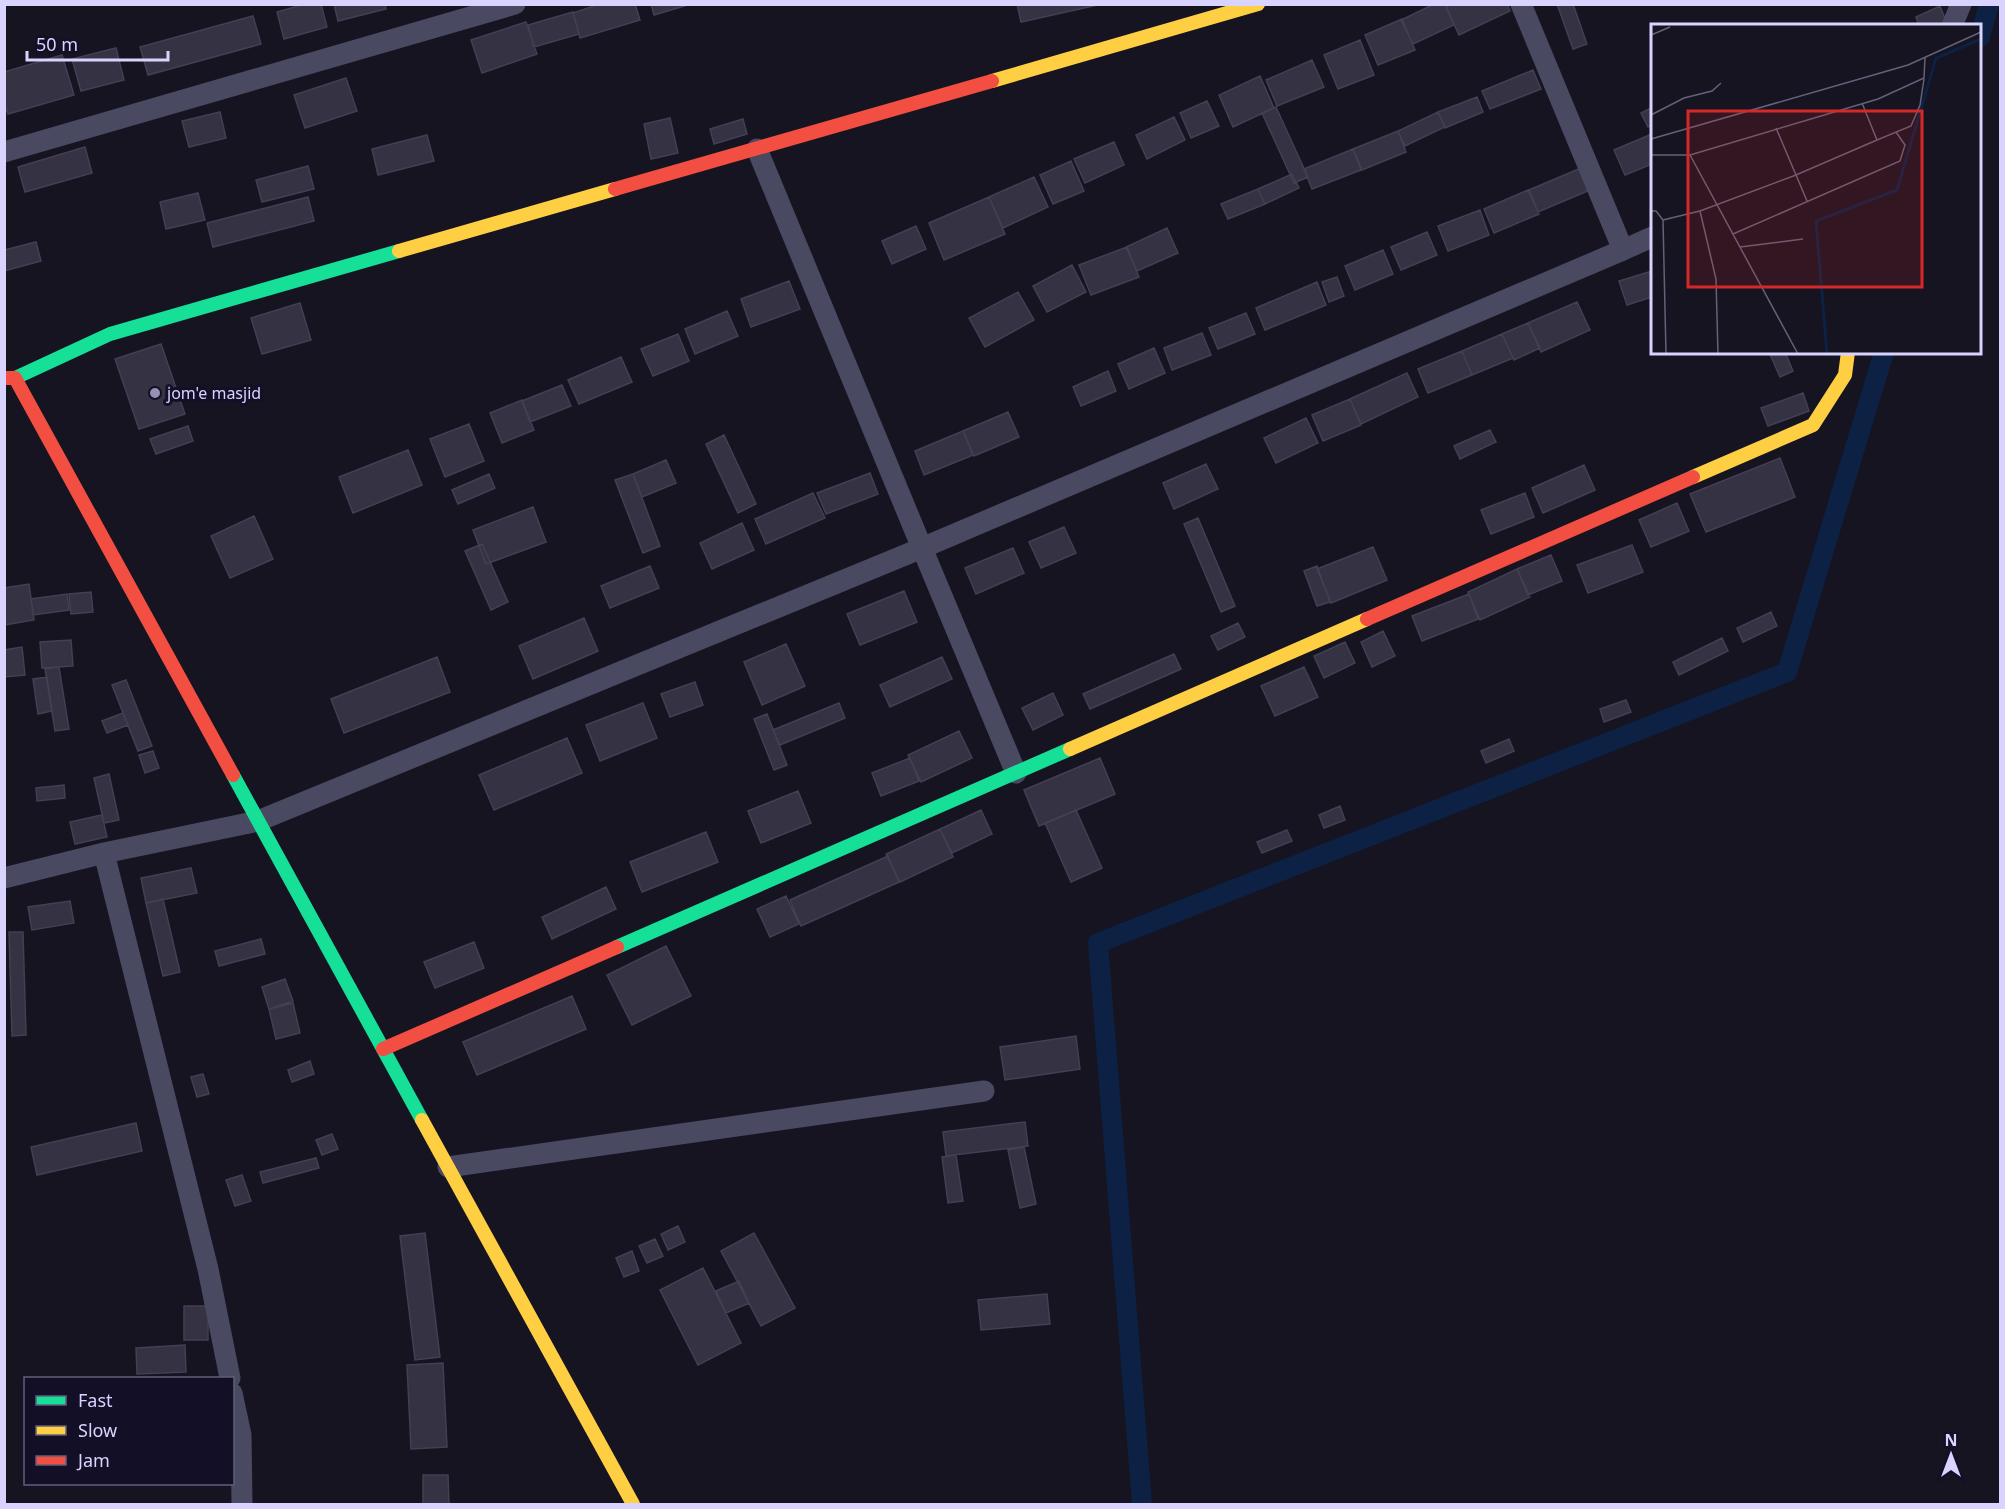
<svg xmlns="http://www.w3.org/2000/svg" width="2005" height="1509" viewBox="0 0 2005 1509" font-family="'Noto Sans',sans-serif">
<rect width="100%" height="100%" fill="#161421"/>
<g fill="none" stroke-linecap="round" stroke-linejoin="round">
<!-- canal -->
<path stroke="#0d2144" stroke-width="20" d="M1980,37L1989,4
M1142,1504L1098,943L1787,672L1884,352"/>
</g>
<!-- building -->
<path fill="#343243" stroke="#433f54" stroke-width="1.5" d="M305,4H321L327,27L284,39L277,12Z
M334,4H385L386,9L338,21Z
M600,4H635L640,20L580,38L573,13Z
M651,4H691L654,15Z
M1017,4H1102L1021,22Z
M1434,4H1445L1454,25L1413,44L1401,20Z
M1451,4H1507L1510,11L1459,35L1446,7Z
M1557,4H1573L1587,44L1573,49Z
M1940,6L1948,26H1919L1916,17Z
M573,12L579,34L534,47L528,25Z
M253,16L261,44L148,75L140,47Z
M1402,19L1415,50L1378,65L1365,35Z
M526,22L537,54L482,73L471,40Z
M1360,40L1374,75L1338,89L1324,55Z
M116,48L124,80L81,91L72,59Z
M62,55L74,95L8,114L4,101V72Z
M1312,60L1324,87L1277,106L1266,80Z
M1533,70L1541,89L1490,109L1482,91Z
M1260,76L1274,108L1233,127L1219,95Z
M346,78L357,111L305,128L294,95Z
M1477,97L1483,112L1445,128L1438,112Z
M1207,101L1219,126L1191,138L1180,113Z
M1276,107L1308,177L1294,183L1262,113Z
M1651,108L1652,125L1648,127L1641,113Z
M220,112L226,138L189,147L182,121Z
M1438,112L1445,127L1405,146L1398,131Z
M1174,117L1185,140L1147,159L1136,135Z
M670,118L678,153L651,159L644,124Z
M743,119L747,134L714,144L710,129Z
M1398,131L1406,152L1362,170L1353,149Z
M1652,134V164L1625,175L1614,150Z
M427,135L434,161L378,175L372,149Z
M1114,142L1124,165L1085,183L1074,159Z
M85,147L92,173L25,192L18,167Z
M1353,149L1361,170L1312,189L1304,169Z
M1071,161L1084,191L1053,204L1040,175Z
M1588,165L1597,187L1538,212L1529,190Z
M308,166L314,189L262,202L256,180Z
M1292,174L1299,188L1265,204L1258,189Z
M1034,177L1048,207L1003,228L989,197Z
M1258,189L1265,204L1228,219L1221,204Z
M1528,190L1539,214L1494,233L1484,209Z
M198,193L205,220L166,229L160,202Z
M308,197L314,221L213,247L207,223Z
M989,197L1005,234L944,260L929,223Z
M1480,210L1489,235L1448,251L1438,226Z
M916,226L926,249L892,264L882,241Z
M1167,228L1178,253L1137,271L1126,247Z
M1427,232L1437,255L1401,270L1391,247Z
M36,242L41,261L4,271V250Z
M1127,247L1139,277L1091,295L1079,265Z
M1383,250L1393,274L1355,290L1345,266Z
M1072,265L1086,292L1047,312L1033,286Z
M1652,271V297L1627,305L1619,281Z
M1337,277L1344,296L1329,302L1322,282Z
M789,281L800,309L751,327L741,299Z
M1317,282L1326,305L1265,330L1256,308Z
M1018,292L1034,320L985,347L969,318Z
M1577,302L1590,330L1541,352L1528,323Z
M300,303L311,340L262,354L251,318Z
M727,311L738,336L695,354L685,329Z
M1246,313L1255,334L1218,349L1209,328Z
M1528,323L1540,348L1514,360L1502,334Z
M1202,333L1211,355L1172,370L1164,348Z
M678,334L689,361L653,376L641,349Z
M1502,334L1513,358L1472,375L1462,351Z
M161,344L185,414L139,429L115,359Z
M1154,348L1165,373L1129,389L1118,364Z
M1462,351L1472,375L1428,393L1418,369Z
M1769,352H1785L1793,371L1780,377Z
M621,357L632,382L579,404L568,380Z
M1108,371L1116,391L1081,406L1073,387Z
M1407,373L1418,397L1361,424L1350,399Z
M562,385L571,406L530,422L522,401Z
M1803,393L1809,411L1768,426L1761,408Z
M1350,399L1361,425L1323,441L1312,415Z
M522,400L534,430L502,443L490,413Z
M1008,412L1019,437L974,456L963,431Z
M1306,418L1318,443L1276,463L1264,438Z
M469,424L484,461L445,477L430,439Z
M188,426L193,441L156,454L150,439Z
M1490,430L1496,442L1460,459L1454,446Z
M963,431L973,455L924,475L915,451Z
M724,435L756,504L738,513L706,444Z
M408,450L422,485L353,513L339,477Z
M1780,458L1795,497L1706,532L1690,494Z
M666,460L676,483L642,497L633,474Z
M1206,464L1218,489L1174,509L1163,483Z
M1584,465L1595,490L1543,513L1532,488Z
M870,473L878,494L826,514L817,493Z
M489,474L495,488L458,504L452,490Z
M633,474L660,546L643,553L615,480Z
M813,493L825,518L766,544L755,519Z
M1525,493L1534,517L1491,534L1481,510Z
M1677,503L1689,531L1651,547L1639,520Z
M533,507L546,542L486,564L473,530Z
M254,516L273,559L230,578L211,536Z
M1198,518L1235,606L1221,612L1184,524Z
M742,523L754,550L712,569L700,543Z
M1064,527L1076,553L1041,568L1029,542Z
M482,544L508,602L491,610L465,551Z
M1632,545L1643,572L1588,593L1577,565Z
M1373,547L1387,580L1331,603L1317,569Z
M1013,548L1024,573L976,594L965,568Z
M1551,555L1562,581L1528,595L1517,569Z
M650,566L659,588L610,608L601,586Z
M1317,566L1330,602L1317,606L1304,571Z
M1517,569L1530,597L1480,620L1468,592Z
M29,584L34,620L4,625V588Z
M904,591L917,622L860,645L847,614Z
M91,592L93,612L71,614L69,594Z
M67,594L69,610L33,615L31,599Z
M1469,594L1478,619L1422,641L1412,616Z
M1771,612L1777,626L1743,642L1737,628Z
M584,618L598,651L533,679L519,646Z
M1238,623L1245,637L1218,650L1211,636Z
M1383,631L1395,656L1372,667L1361,642Z
M1722,638L1728,651L1679,675L1673,662Z
M71,640L73,666L42,668L40,642Z
M1345,642L1355,663L1324,678L1314,656Z
M786,644L805,686L762,705L744,662Z
M22,647L25,675L4,677V650Z
M1174,654L1181,669L1090,709L1083,694Z
M437,657L450,692L344,733L331,699Z
M942,657L952,679L890,707L880,685Z
M59,667L69,729L55,731L45,669Z
M1304,667L1318,697L1275,716L1261,686Z
M47,677L52,711L38,714L33,679Z
M126,680L152,746L138,751L112,685Z
M695,682L703,705L670,717L661,694Z
M1053,693L1063,715L1033,730L1022,708Z
M1626,700L1631,712L1604,722L1600,709Z
M643,703L657,738L600,761L586,725Z
M839,703L845,718L780,745L773,730Z
M123,713L128,725L107,733L102,721Z
M767,714L787,765L774,770L754,719Z
M959,731L972,758L921,782L908,755Z
M567,738L582,773L494,810L479,775Z
M1509,739L1514,751L1486,763L1481,751Z
M153,751L159,768L145,773L139,755Z
M910,758L919,781L881,796L872,773Z
M1100,758L1115,794L1039,826L1024,790Z
M109,774L119,820L104,823L94,778Z
M64,785L65,798L37,801L36,788Z
M798,791L811,823L761,843L748,811Z
M1340,806L1345,820L1324,828L1319,815Z
M981,810L992,834L952,853L940,829Z
M1076,810L1102,868L1071,882L1045,823Z
M102,815L107,837L75,844L70,822Z
M940,829L953,857L900,882L886,854Z
M1287,830L1292,841L1262,853L1257,842Z
M706,832L718,862L642,892L630,862Z
M888,856L899,882L801,926L790,900Z
M191,868L197,893L146,903L141,878Z
M606,887L616,909L552,939L542,917Z
M786,896L799,924L770,937L757,909Z
M163,899L180,972L163,976L146,903Z
M70,901L74,923L32,930L28,907Z
M9,932H23L26,1035L12,1036Z
M261,939L265,954L219,966L215,951Z
M474,942L484,968L435,988L424,962Z
M666,946L691,996L632,1025L607,975Z
M285,979L293,1001L269,1009L262,987Z
M572,996L586,1029L477,1075L463,1042Z
M293,1003L300,1033L276,1039L269,1009Z
M1076,1036L1080,1069L1005,1080L1000,1047Z
M310,1061L314,1074L292,1082L288,1070Z
M203,1074L209,1094L197,1097L191,1077Z
M1025,1122L1028,1146L946,1156L943,1132Z
M136,1123L142,1151L37,1175L31,1147Z
M332,1134L338,1149L322,1155L316,1140Z
M1024,1147L1036,1204L1020,1208L1008,1150Z
M956,1155L963,1201L948,1203L942,1157Z
M316,1158L319,1168L263,1183L260,1172Z
M242,1175L251,1201L235,1206L226,1180Z
M678,1226L685,1242L668,1250L661,1234Z
M425,1233L440,1357L415,1360L400,1236Z
M754,1233L795,1308L761,1326L721,1251Z
M655,1239L663,1256L647,1263L639,1246Z
M632,1251L639,1271L624,1277L616,1258Z
M703,1268L741,1343L698,1365L660,1290Z
M739,1281L749,1303L726,1313L716,1291Z
M1047,1294L1050,1324L981,1330L978,1300Z
M184,1306H208V1340H184Z
M185,1345L186,1372L137,1374L136,1348Z
M443,1363L447,1447L411,1449L407,1365Z
M423,1475H448L449,1504H423Z"/>
<g fill="none" stroke-linecap="round" stroke-linejoin="round">
<!-- street -->
<path stroke="#4a4962" stroke-width="21" d="M1521,4L1623,250L1652,237
M1952,26L1961,4
M757,149L922,548L1623,250
M4,152L515,4
M104,853L258,821L922,548L1016,773
M4,878L104,853L208,1269L230,1378
M448,1167L984,1091
M232,1393L241,1435L242,1504"/>
<!-- fast -->
<path stroke="#16e098" stroke-width="14" d="M15,378L110,334L399,251
M233,775L422,1120
M617,947L1070,749"/>
<!-- slow -->
<path stroke="#ffcf43" stroke-width="14" d="M992,81L1258,4
M399,251L615,189
M1693,477L1813,425L1845,375L1848,352
M1070,749L1367,619
M422,1120L633,1504"/>
<!-- jam -->
<path stroke="#f24e42" stroke-width="14" d="M615,189L992,81
M4,378H15L233,775
M1367,619L1693,477
M383,1049L617,947"/>
</g>
<!-- markers -->
<circle fill="#9591b1" stroke="#130f26" stroke-width="2" cx="155" cy="393" r="6"/>
<g text-anchor="middle" dominant-baseline="central" stroke-width="6" stroke-linejoin="round" paint-order="stroke">
<!-- poi labels -->
<g font-size="16" fill="#d9d4ff" stroke="#130f26" text-anchor="start">
<text x="167" y="393">jom'e masjid</text>
</g>
</g>
<!-- overview -->
<g transform="translate(1651 24)">
<rect width="330" height="330" fill="#161421"/>
<path fill="none" stroke="#0d2144" stroke-width="3" d="M176,330L165,197L246,166L285,34L330,15"/>
<path fill="none" stroke="#64617a" stroke-width="1.5" d="M0,11L19,3M211,79L226,116L260,102L269,81L273,55M0,91L33,74L61,67L70,59M125,104L145,151L226,116M0,115L257,41L330,8M0,131H39L147,330M39,131L227,75L273,54L274,34M0,187H5L12,196L15,330M49,187L145,151L156,177M12,196L49,187L65,255L67,330M82,210L249,137L254,121L245,108M89,223L152,215"/>
<path fill="#d62828" fill-opacity="0.15" stroke="#d62828" stroke-width="3" d="M37,87H271V263H37Z"/>
<rect width="330" height="330" fill="none" stroke="#d9d4ff" stroke-width="3"/>
</g>
<!-- border -->
<rect width="2005" height="1509" fill="none" stroke="#d9d4ff" stroke-width="12"/>
<!-- legend -->
<rect x="24" y="1377" width="210" height="108" fill="#130f26" stroke="#625e7d" stroke-width="1.5"/>
<rect x="36" y="1396" width="30" height="9" fill="#16e098" stroke="#625e7d" stroke-width="1.5"/>
<text x="78" y="1407" font-size="18" fill="#d9d4ff">Fast</text>
<rect x="36" y="1426" width="30" height="9" fill="#ffcf43" stroke="#625e7d" stroke-width="1.5"/>
<text x="78" y="1437" font-size="18" fill="#d9d4ff">Slow</text>
<rect x="36" y="1456" width="30" height="9" fill="#f24e42" stroke="#625e7d" stroke-width="1.5"/>
<text x="78" y="1467" font-size="18" fill="#d9d4ff">Jam</text>
<!-- north arrow -->
<g transform="translate(1951 1455)" stroke="#130f26" stroke-width="4.5" paint-order="stroke">
<path d="M0-4.5L10 22L0 15L-10 22Z" fill="#d9d4ff"/>
<text y="-9" font-size="16" font-weight="bold" text-anchor="middle" fill="#d9d4ff">N</text>
</g>
<!-- scale -->
<path d="M27 51v9h141v-9" fill="none" stroke="#d9d4ff" stroke-width="3"/>
<text x="36" y="51" font-size="18" fill="#d9d4ff" stroke="#130f26" stroke-width="4.5" paint-order="stroke">50 m</text>
</svg>
